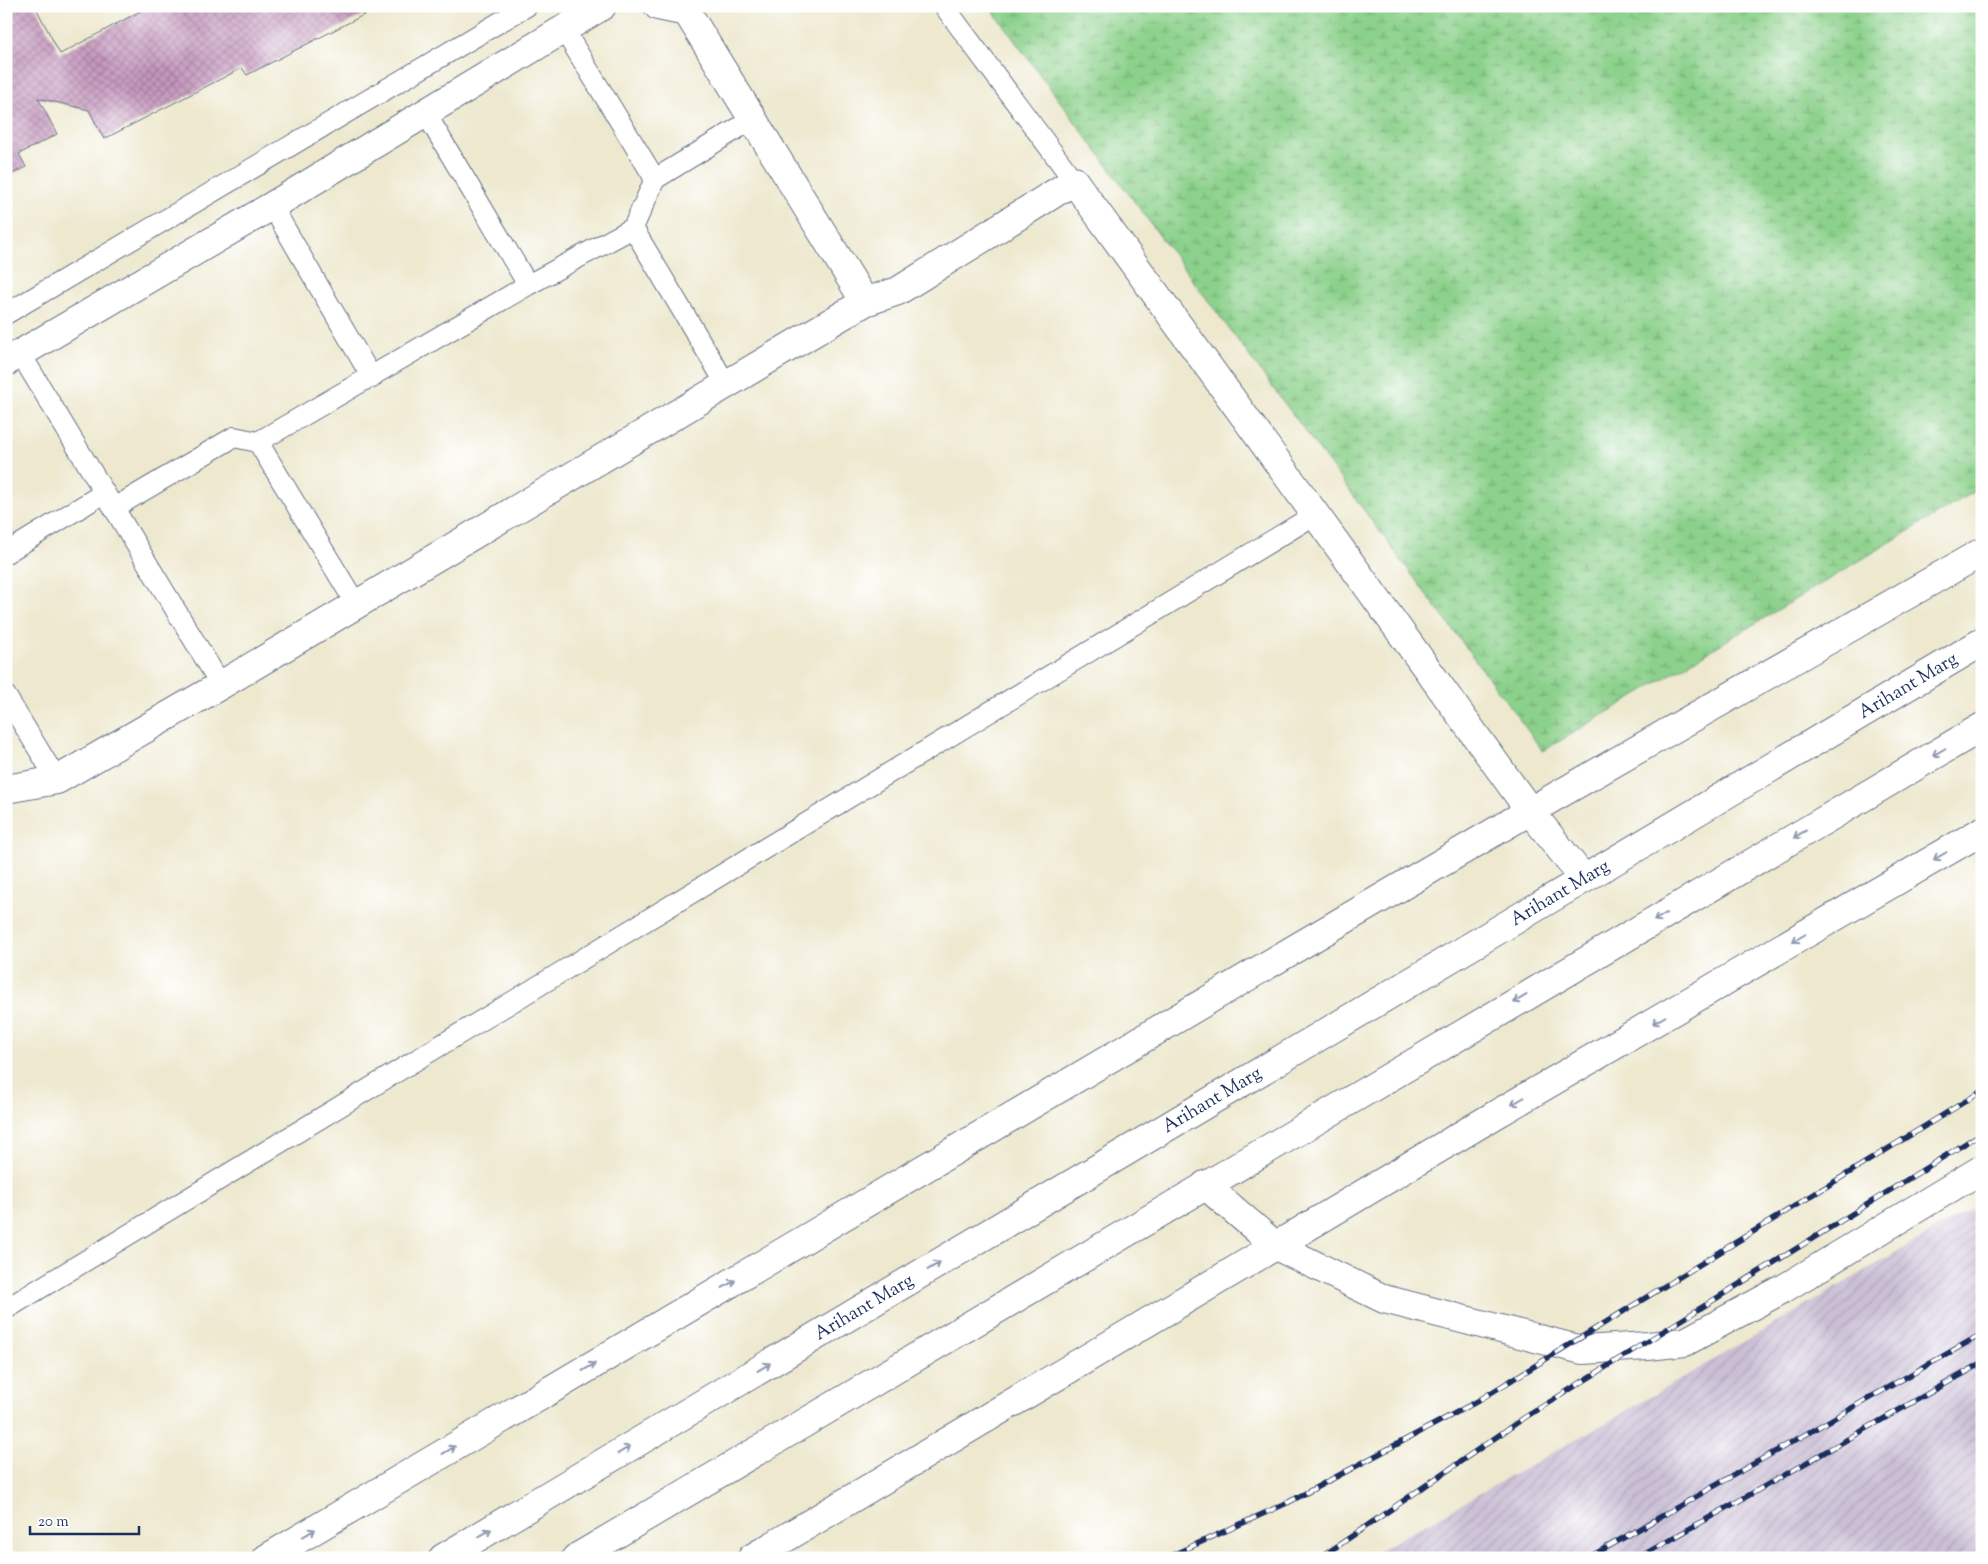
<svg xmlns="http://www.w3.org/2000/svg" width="1988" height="1564" viewBox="0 0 1988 1564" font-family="'Sorts Mill Goudy',serif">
<defs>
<pattern id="industrial-furrows" width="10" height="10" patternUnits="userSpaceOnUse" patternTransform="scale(1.25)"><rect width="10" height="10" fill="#cbbfd5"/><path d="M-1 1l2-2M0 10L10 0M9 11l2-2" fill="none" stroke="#aea4b9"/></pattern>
<pattern id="wetland-marsh" width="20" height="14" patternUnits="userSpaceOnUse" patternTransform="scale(1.25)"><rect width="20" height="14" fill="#8cd18b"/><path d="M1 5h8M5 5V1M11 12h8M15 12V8" fill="none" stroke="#72aa75"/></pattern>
<pattern id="building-cross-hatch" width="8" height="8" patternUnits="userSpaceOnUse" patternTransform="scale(1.25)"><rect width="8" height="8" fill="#c597bd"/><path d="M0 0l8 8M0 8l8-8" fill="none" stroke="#9f7c9d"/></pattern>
</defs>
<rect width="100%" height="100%" fill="#fff"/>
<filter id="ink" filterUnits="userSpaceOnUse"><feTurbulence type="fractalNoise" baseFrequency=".02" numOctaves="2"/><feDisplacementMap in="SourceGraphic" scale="10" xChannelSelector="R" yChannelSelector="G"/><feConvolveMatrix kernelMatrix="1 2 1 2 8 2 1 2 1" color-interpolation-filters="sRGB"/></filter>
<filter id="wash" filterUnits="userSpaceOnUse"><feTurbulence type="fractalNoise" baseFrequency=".0096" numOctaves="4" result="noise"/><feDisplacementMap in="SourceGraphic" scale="20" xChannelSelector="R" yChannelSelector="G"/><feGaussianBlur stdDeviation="1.12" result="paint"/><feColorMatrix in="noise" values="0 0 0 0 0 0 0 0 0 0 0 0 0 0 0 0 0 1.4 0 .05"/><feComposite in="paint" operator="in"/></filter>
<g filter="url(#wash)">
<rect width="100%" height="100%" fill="#ede8ce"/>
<!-- industrial -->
<path fill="url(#industrial-furrows)" d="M1982,1202V1558H1365L1611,1420Z"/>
<!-- wetland -->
<path fill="url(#wetland-marsh)" stroke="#548074" d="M989,6H1982V487L1543,751Z"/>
<g id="blocks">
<!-- building -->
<path fill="url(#building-cross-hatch)" d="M6,6H35L60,54L150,6H381L247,75L242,68L104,139L89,110L38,98L57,134L19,154L26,167L6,177Z"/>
</g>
</g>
<g filter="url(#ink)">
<use href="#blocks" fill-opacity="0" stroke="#647085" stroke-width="1"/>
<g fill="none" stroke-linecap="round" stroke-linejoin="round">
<!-- lane casing -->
<g stroke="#647085" stroke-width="22">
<path id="lane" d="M944,6L1074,181
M564,30L655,179
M425,112L528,285
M272,206L372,378
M633,228L655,179L753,119
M6,314L527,6
M20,353L221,685
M114,508L234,437L258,442
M6,553L104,493
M356,604L258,442L528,285L633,228L726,384
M6,696L57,780
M6,1309L1316,514"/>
</g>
<!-- street casing -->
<g stroke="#647085" stroke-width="30">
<path id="street" d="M658,6L687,12L865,302
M6,362L272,206L602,6
M6,789L57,780L221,685L865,302L898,291L1074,181L1530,811L1584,879"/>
</g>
<!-- secondary casing -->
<g stroke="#647085" stroke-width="30">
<path id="secondary" d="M1205,1185L1276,1246L1384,1299L1582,1350L1648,1346L1685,1342L1783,1289L1982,1169
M267,1558L1296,948L1530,811L1982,552
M752,1558L1495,1115L1982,831"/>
</g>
<!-- primary casing -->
<g stroke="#647085" stroke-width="30">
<g id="primary">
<path id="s1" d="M443,1558L1982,642"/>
<path d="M576,1558L1982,727"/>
</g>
</g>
<!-- lane -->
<use href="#lane" stroke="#fff" stroke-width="20"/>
<!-- street -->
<use href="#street" stroke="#fff" stroke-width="28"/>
<!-- secondary -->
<use href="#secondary" stroke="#fff" stroke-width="28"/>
<!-- primary -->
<use href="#primary" stroke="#fff" stroke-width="28"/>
<!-- rail casing -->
<g stroke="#1b2f5e" stroke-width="5.5">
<path id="rail" d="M1166,1558L1289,1502L1476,1402L1982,1091
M1320,1558L1524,1418L1982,1133
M1588,1558L1982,1334
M1638,1558L1982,1363"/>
</g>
<!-- rail -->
<use href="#rail" stroke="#fff" stroke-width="4" stroke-dasharray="11" stroke-linecap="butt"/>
</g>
<!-- one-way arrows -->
<defs><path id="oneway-shaft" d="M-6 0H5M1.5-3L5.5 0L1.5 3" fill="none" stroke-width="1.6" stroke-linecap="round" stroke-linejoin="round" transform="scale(1.25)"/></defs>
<g stroke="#8d97ae">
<use href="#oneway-shaft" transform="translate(1939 752) rotate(150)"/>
<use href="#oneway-shaft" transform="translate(1800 834) rotate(149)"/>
<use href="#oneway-shaft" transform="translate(1940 856) rotate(150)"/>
<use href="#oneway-shaft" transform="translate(1660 917) rotate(149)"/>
<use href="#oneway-shaft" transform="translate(1799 938) rotate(150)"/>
<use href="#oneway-shaft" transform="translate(1520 999) rotate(149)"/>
<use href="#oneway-shaft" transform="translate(1659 1020) rotate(150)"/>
<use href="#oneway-shaft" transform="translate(1518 1101) rotate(150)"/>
<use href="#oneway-shaft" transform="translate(934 1266) rotate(-31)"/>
<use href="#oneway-shaft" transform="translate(729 1284) rotate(-31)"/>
<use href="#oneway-shaft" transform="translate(589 1367) rotate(-31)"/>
<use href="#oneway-shaft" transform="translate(764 1367) rotate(-31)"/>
<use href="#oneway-shaft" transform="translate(449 1450) rotate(-31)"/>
<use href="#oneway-shaft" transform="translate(624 1450) rotate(-31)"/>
<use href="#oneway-shaft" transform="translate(309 1533) rotate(-31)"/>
<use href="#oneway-shaft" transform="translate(485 1533) rotate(-31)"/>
</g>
</g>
<g text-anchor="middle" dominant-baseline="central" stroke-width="5" stroke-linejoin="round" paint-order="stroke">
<!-- street labels -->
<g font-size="19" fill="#1b2f5e" stroke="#fff">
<text stroke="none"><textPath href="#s1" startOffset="1705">Arihant Marg</textPath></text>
<text stroke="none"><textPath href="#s1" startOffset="1300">Arihant Marg</textPath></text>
<text stroke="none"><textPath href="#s1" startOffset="895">Arihant Marg</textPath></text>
<text stroke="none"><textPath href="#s1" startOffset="490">Arihant Marg</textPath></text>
</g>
</g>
<!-- margin -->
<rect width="1988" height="1564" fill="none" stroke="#fff" stroke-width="25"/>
<!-- scale -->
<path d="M30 1526v8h109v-8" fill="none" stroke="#1b2f5e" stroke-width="2.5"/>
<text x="38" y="1526" font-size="15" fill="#1b2f5e" stroke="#ffffff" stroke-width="4" paint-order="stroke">20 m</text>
</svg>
